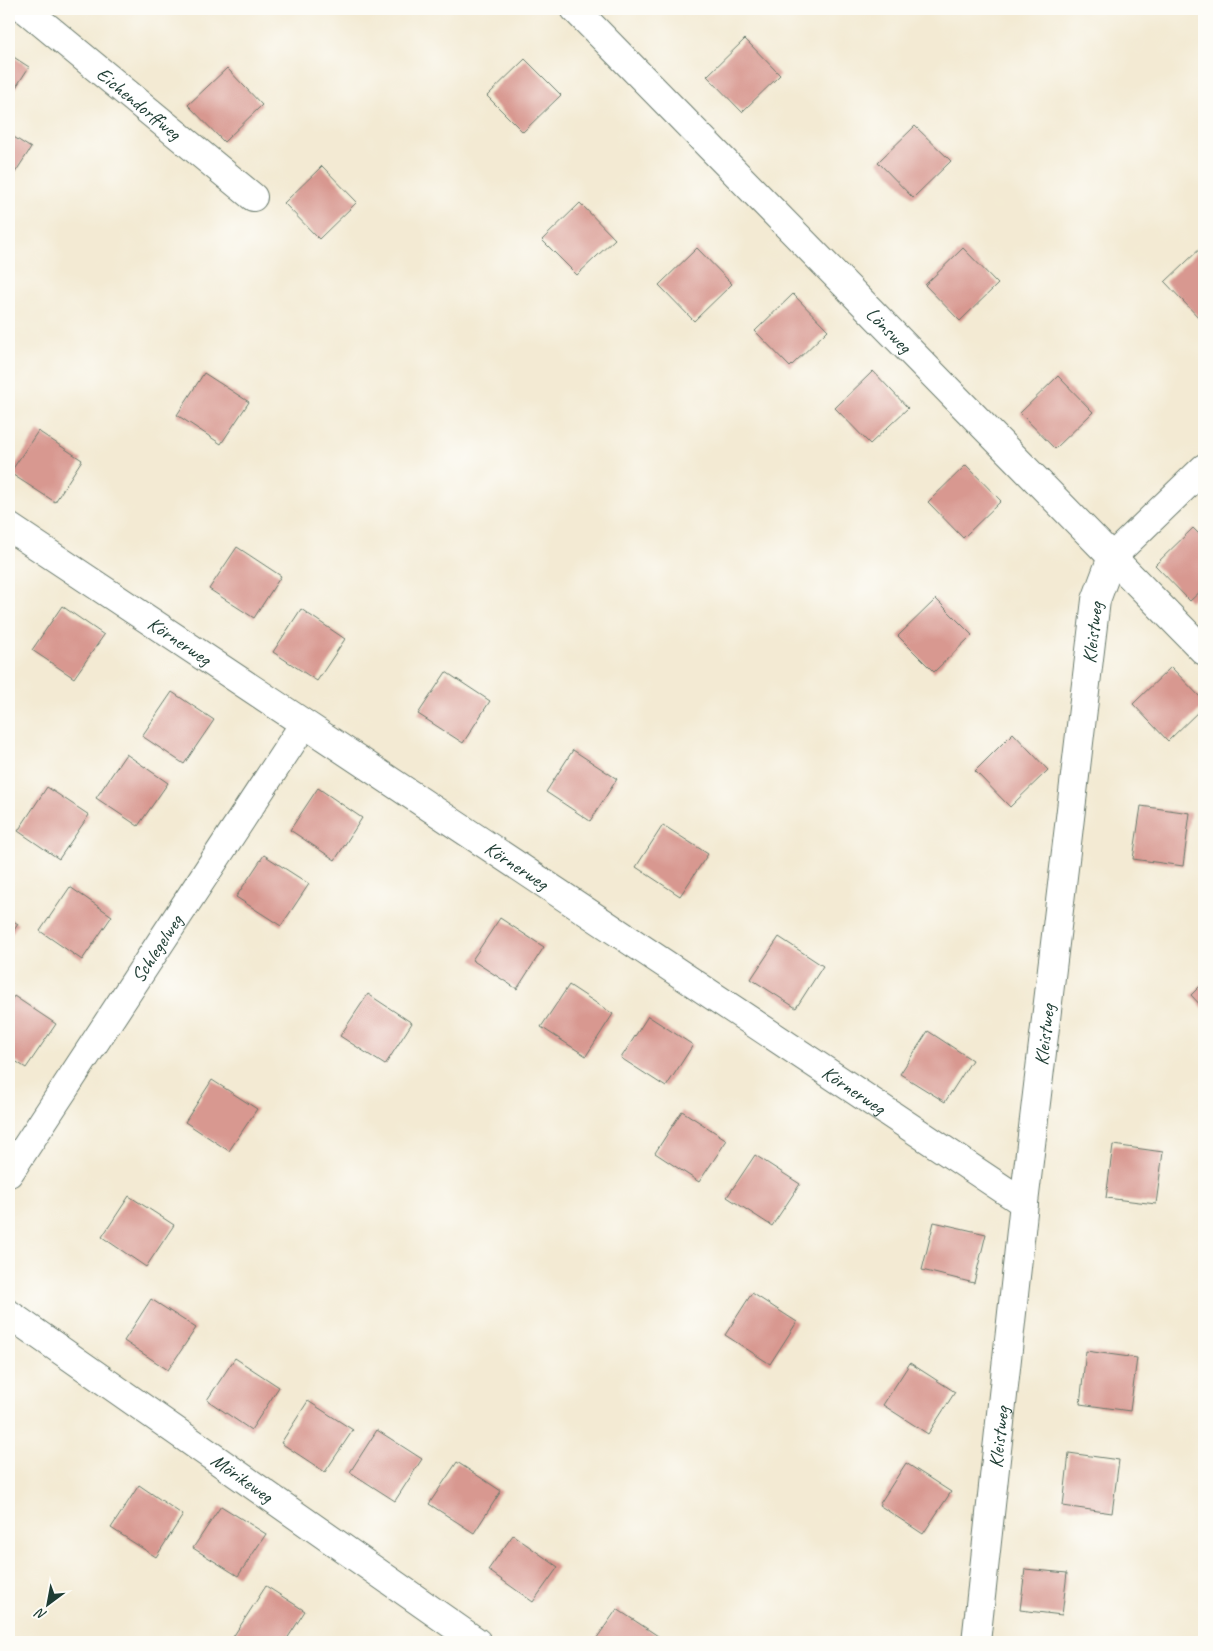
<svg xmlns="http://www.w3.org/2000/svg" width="1213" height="1651" viewBox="0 0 1213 1651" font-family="Caveat,sans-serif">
<rect width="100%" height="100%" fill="#fdfcf7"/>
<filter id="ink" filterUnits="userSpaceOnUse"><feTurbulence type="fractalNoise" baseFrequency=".02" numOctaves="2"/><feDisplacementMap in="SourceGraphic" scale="10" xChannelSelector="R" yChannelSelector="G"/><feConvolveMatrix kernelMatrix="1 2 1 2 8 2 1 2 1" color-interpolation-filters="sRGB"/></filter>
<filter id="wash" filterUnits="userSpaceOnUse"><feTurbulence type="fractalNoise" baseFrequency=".0096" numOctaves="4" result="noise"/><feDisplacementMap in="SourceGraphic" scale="20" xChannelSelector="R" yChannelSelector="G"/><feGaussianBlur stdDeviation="1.12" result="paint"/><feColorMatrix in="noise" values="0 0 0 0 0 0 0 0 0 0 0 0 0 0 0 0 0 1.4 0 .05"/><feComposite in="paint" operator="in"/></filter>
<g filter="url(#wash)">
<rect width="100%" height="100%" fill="#f3ead3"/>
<g id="blocks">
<!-- building -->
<path fill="#d89890" d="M745,39L780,75L742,112L707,76Z
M9,54L29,67L9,98Z
M525,59L561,95L523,132L487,96Z
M227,68L262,105L224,142L188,105Z
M915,126L951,161L913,198L878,162Z
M9,134L31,148L9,182Z
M322,166L357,202L319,239L284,203Z
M580,203L615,239L577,275L542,240Z
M1204,245V315L1200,319L1165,282Z
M697,248L732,284L694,321L659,285Z
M963,248L998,284L960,321L925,285Z
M793,294L828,330L790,367L755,331Z
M873,371L908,408L870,444L835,408Z
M204,373L249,402L221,444L177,415Z
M1058,376L1093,412L1055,449L1020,413Z
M38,431L82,460L55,502L10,473Z
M966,465L1001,501L963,538L928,502Z
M1193,528L1204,539V588L1190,601L1155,565Z
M237,547L281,576L254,618L209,589Z
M936,599L972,635L934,672L898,636Z
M62,606L104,635L74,678L32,650Z
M301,609L345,639L317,681L273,652Z
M1171,667L1204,701V706L1168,741L1133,704Z
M446,672L490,701L463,743L418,714Z
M172,692L214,720L184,764L142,736Z
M1013,733L1048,770L1010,807L975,771Z
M573,750L617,779L590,821L546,792Z
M126,754L168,783L138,826L96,798Z
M47,787L89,815L59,859L18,831Z
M318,788L362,818L335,860L290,830Z
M1141,806L1190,813L1183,866L1133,859Z
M663,825L708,854L680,896L636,867Z
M264,855L309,884L281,926L236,897Z
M70,887L112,916L82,960L40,931Z
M9,918L18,924L9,938Z
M500,918L544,947L517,989L472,960Z
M779,937L823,966L796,1008L751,979Z
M1204,982V1009L1191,995Z
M569,985L613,1014L586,1056L541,1027Z
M368,994L412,1023L385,1065L340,1036Z
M14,996L56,1024L26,1068L9,1057V1004Z
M648,1016L693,1045L666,1087L621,1058Z
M928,1031L972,1060L945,1102L900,1074Z
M212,1080L257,1109L229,1151L185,1122Z
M682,1111L727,1140L699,1182L655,1153Z
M1113,1145L1163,1152L1156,1204L1106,1198Z
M755,1155L800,1184L772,1226L727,1197Z
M129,1196L174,1225L146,1267L102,1237Z
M934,1222L986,1234L974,1283L922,1270Z
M752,1293L797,1322L770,1364L725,1335Z
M151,1299L196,1328L168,1370L124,1341Z
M1086,1351L1137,1358L1130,1411L1080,1404Z
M235,1358L279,1387L251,1430L207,1400Z
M910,1363L955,1392L928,1434L883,1405Z
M308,1401L353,1430L325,1472L281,1443Z
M377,1430L422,1459L395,1501L350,1472Z
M1069,1453L1119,1460L1112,1513L1063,1506Z
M457,1462L501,1491L474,1533L429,1504Z
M906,1463L951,1492L923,1534L879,1505Z
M139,1485L183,1515L156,1557L111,1528Z
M221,1506L266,1534L238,1576L193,1548Z
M513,1535L558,1567L533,1602L488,1570Z
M1025,1569L1067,1573L1062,1615L1020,1610Z
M266,1586L305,1611L285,1642H241L233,1637Z
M617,1609L646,1628L667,1642H594Z"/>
</g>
</g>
<g filter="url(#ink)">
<use href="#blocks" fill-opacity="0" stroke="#697a6c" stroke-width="1"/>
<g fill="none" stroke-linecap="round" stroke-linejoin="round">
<!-- minor casing -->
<g stroke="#697a6c" stroke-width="30">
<g id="minor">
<path id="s1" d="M25,9L253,197"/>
<path id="s2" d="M575,9L1204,651"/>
<path id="s3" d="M9,527L1024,1203"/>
<path id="s4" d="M9,1173L304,724"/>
<path id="s5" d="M9,1314L477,1642"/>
<path id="s6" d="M976,1642L1024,1203L1096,600L1112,557L1204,468"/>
</g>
</g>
<!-- minor -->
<use href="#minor" stroke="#fff" stroke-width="28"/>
</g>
</g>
<g text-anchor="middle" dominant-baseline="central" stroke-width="4" stroke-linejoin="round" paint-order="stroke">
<!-- street labels -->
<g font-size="20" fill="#1f3d34" stroke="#fdfcf7">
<text stroke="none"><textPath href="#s1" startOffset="148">Eichendorffweg</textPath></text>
<text stroke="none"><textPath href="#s2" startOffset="449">Lönsweg</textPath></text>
<text stroke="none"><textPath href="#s6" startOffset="1016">Kleistweg</textPath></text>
<text stroke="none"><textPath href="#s3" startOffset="205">Körnerweg</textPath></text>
<text stroke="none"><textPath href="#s3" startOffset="610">Körnerweg</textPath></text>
<text stroke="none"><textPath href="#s4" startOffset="269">Schlegelweg</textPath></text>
<text stroke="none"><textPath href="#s6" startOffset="611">Kleistweg</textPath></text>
<text stroke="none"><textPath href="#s3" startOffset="1015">Körnerweg</textPath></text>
<text stroke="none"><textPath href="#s6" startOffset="206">Kleistweg</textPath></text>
<text stroke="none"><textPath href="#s5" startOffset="285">Mörikeweg</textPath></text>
</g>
</g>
<!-- margin -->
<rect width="1213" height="1651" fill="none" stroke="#fdfcf7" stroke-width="30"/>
<!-- north arrow -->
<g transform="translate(48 1604) rotate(212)" stroke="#fdfcf7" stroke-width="4" paint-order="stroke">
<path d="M0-4L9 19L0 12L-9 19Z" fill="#1f3d34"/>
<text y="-8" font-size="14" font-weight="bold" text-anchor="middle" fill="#1f3d34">N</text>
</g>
</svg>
